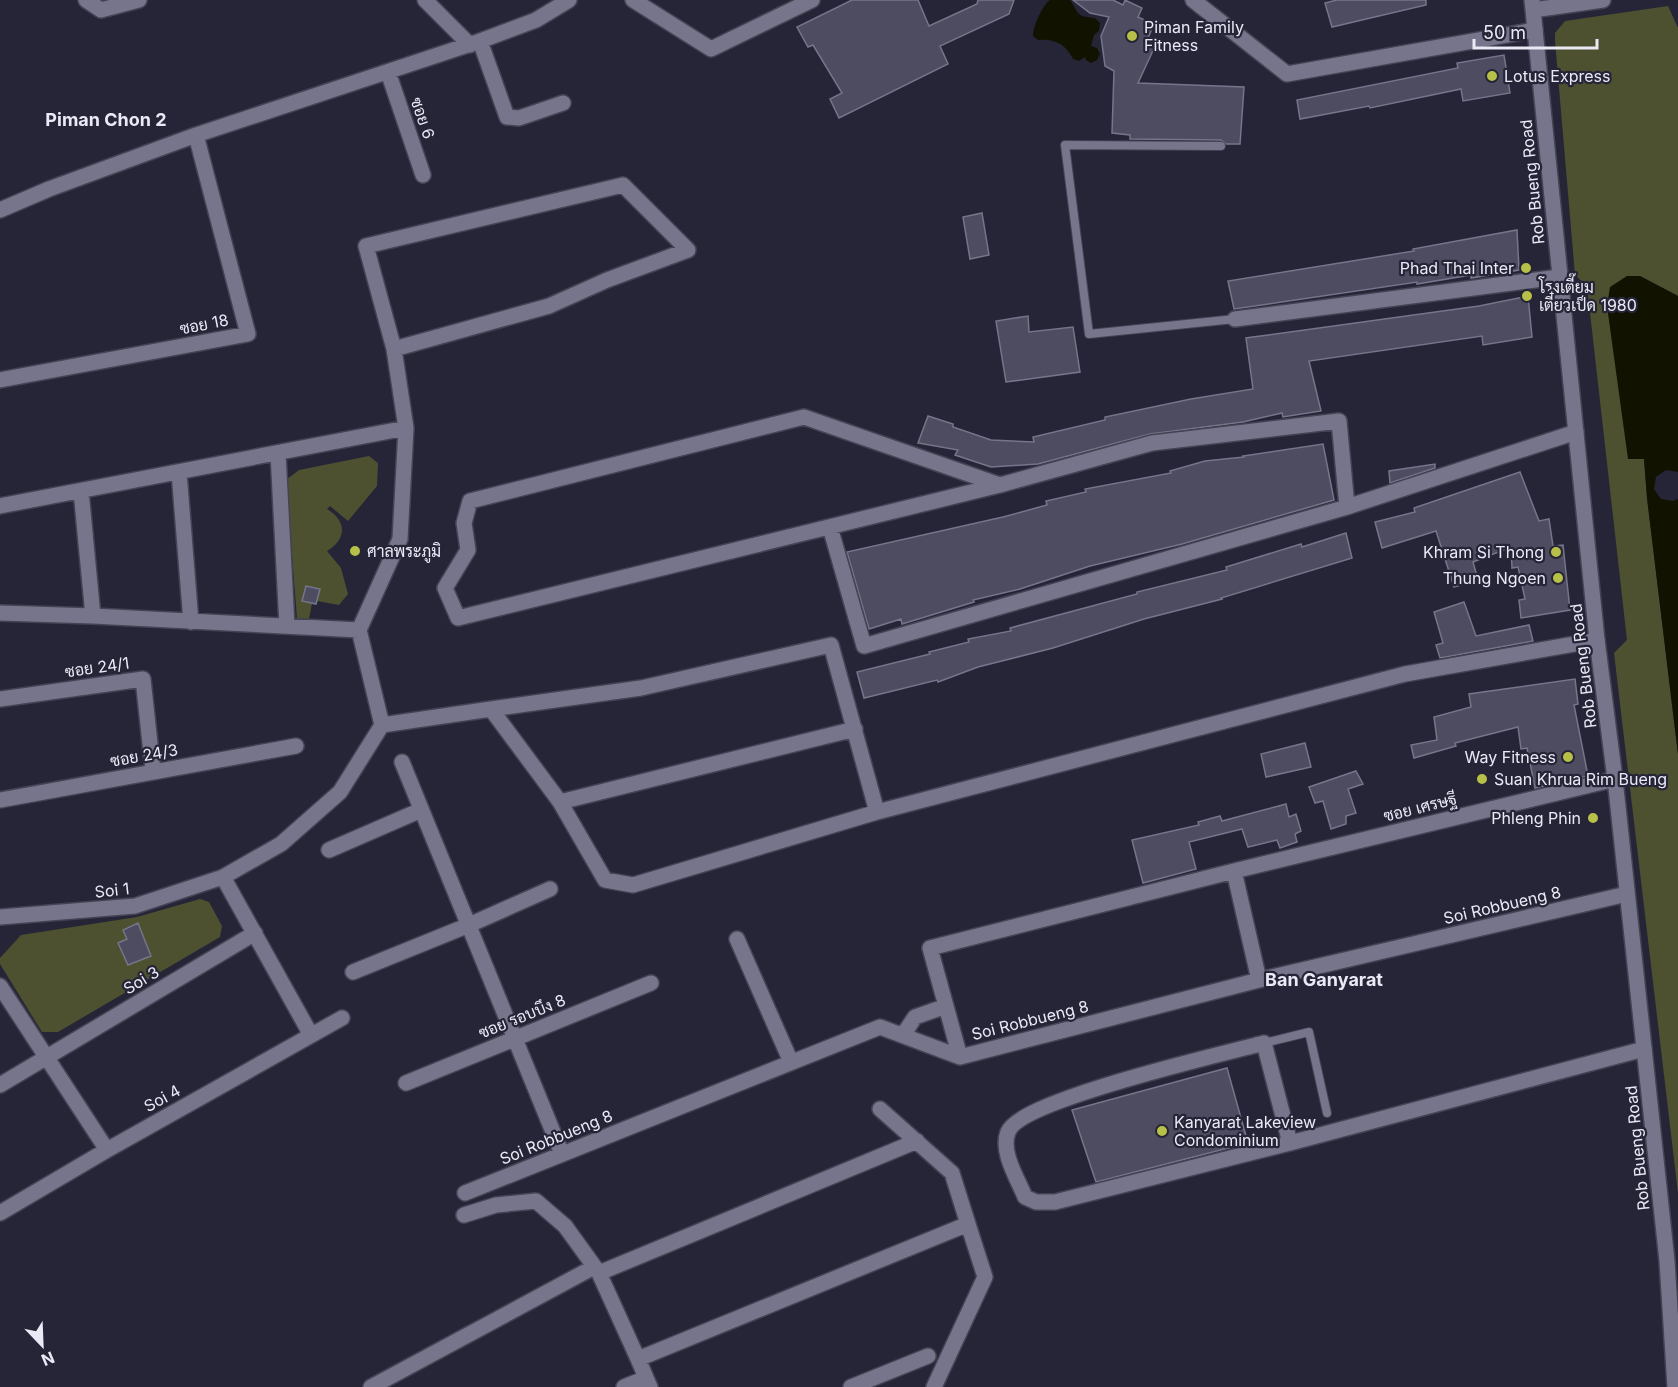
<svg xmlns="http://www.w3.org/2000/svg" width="1678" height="1387" viewBox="0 0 1678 1387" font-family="Inter,Sarabun,sans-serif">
<rect width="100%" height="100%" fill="#262538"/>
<!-- green -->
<path fill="#4d512f" d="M1668,6L1678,28V296L1640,276L1628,458L1644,459L1647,498L1678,754V1193L1614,653L1627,640L1587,286L1575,275L1555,41V33L1565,21Z
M369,456L378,463L377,486L348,521L330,506L327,509C347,521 347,539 327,551L341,568L348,594L339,605L317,601L320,589L306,586L302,600L312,603L309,619L297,618L286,480L299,470Z
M200,899L209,902L222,926L220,937L58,1032H42L0,964V958L21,935L137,917Z"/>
<!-- water -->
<path fill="#111300" d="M1050,0H1070C1080,15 1076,16 1095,18L1100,23L1099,31L1094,35L1091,46L1097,48L1100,54L1097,60L1091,63L1086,60L1085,57L1079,61L1073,59C1066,44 1054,38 1038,40L1033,36C1033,26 1042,6 1050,0Z
M1627,276H1640L1678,296V754L1647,498L1644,459H1628L1607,306L1610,287Z"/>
<!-- pier -->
<path fill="#262538" d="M1666,470L1678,472V499L1673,501L1661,499L1654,489L1656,477Z"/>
<!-- building -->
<path fill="#4d4c61" stroke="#75758b" stroke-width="1.5" d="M852,0H918L929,26L977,4L978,0H1014L1009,14L940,46L948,64L839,118L830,99L842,93L813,45L808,47L797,27Z
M1073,0H1113L1123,5L1125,0L1142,8L1138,17L1147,21L1144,27L1151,31L1148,38L1157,42L1138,83L1244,87L1240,144H1226L1221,140L1130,139V135L1112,133L1114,71L1105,66L1101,36L1109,17L1090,13Z
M1337,0H1426V5L1332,27L1325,3Z
M1504,55L1510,93L1463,101L1461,89L1370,108L1369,106L1300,119L1297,100L1458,68L1457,63Z
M982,213L989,255L970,259L963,217Z
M1517,230L1519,270L1471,278V275L1417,284V282L1234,309L1228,281L1414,251L1413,249Z
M1528,296L1532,337L1483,345L1482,336L1309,361L1321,411L1283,417L1282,413L1243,422L1150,434L1038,464L991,467L955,455L958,450L918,443L928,416L953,424V427L991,440L1034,442L1033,437L1105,420V417L1191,399L1253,389L1246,338L1479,306Z
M1028,316L1029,332L1073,327L1080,372L1006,382L996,321Z
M1323,444L1334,500L1182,544L1090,566L1020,589L973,600L974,602L902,624L901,619L869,629L847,552L1003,517L1047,505L1046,501L1086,492L1085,489L1171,473L1170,471L1205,461L1244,457L1243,456Z
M1435,464V468L1390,483L1389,471Z
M1520,472L1539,521L1549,519L1553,546L1563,545L1570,610L1521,618L1519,600L1525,599L1518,567L1512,568L1511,547L1473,562L1478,580L1454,587L1436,531L1382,548L1375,522L1415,512L1414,508Z
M1346,533L1352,558L1221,598L1222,599L1144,619L1053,648L978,667L938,682L937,680L864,698L857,672L930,654L929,652L969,642L968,639L1011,631L1010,628L1137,594V592L1227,570L1226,567L1301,544L1302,547Z
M306,586L320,589L316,604L302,601Z
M1464,602L1476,636L1529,625L1533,641L1440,658L1436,645L1443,643L1434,612Z
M1575,679L1578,704L1574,705L1588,776L1535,788L1527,748L1521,749L1518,727L1455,743L1456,746L1414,758L1411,745L1437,740L1434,717L1471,707L1469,694Z
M1305,743L1311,767L1266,777L1261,754Z
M1356,771L1363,784L1348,789L1356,813L1346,816V824L1331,829L1323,801L1315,803L1309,787Z
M1286,804L1289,817L1296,814L1301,831L1295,834L1297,842L1280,848L1277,840L1248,847L1242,829L1189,842L1196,869L1143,883L1132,840L1199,825L1198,822L1220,816L1222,821Z
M138,923L151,956L128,965L118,943L127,939L123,930Z
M1227,1068L1248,1143L1096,1182L1072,1110Z"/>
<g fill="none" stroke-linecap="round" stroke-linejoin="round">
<!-- service casing -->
<g stroke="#444353" stroke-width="10">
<path id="service" d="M1221,146L1065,145L1089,334L1235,319
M1264,1043L1309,1032L1327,1113"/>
</g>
<!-- minor casing -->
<g stroke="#444353" stroke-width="18">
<path id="minor" d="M86,0L101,10L139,0
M425,0L470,45
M633,0L711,49L812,0
M1193,0L1287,74L1535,30
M480,41L507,117L519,118L563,103
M388,72L423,175
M0,210L49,189L196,135L480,41L536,20L569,0
M1235,319L1559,277
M0,380L248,334L196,135
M278,453L287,626
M179,472L191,622
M1000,485L458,618L445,588L468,550L464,523L470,501L804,417L1000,485L1152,443L1339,421L1347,507
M81,491L93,616
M0,506L406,428
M830,527L864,646L1347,507L1576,432
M0,613L93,616L359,630
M0,699L143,679L153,771
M491,709L641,688L831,645L877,812
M382,725L359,630L400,539L406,428L394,349L366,246L623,185L688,250L607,280L549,306L394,349
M402,762L562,1154
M0,800L296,746
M560,802L855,729
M329,850L421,810
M1234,871L1259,980
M223,877L311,1035
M0,917L135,906L223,877L281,844L340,792L382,725L491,709L560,802L605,880L633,885L877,812L1405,674L1597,640
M737,939L791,1062
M353,972L469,925L550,889
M0,986L107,1150
M903,1035L915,1017L946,1006
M960,1057L930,948L1234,871L1615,779
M406,1083L651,983
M0,1085L255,933
M880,1109L952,1173L968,1224
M1290,1143L1264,1043C1223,1054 1020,1100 1008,1132C1000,1152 1018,1179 1025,1197L1036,1202H1055L1290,1143L1644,1049
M465,1193L880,1027L960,1057L1259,980L1627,894
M0,1213L107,1150L342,1018
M464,1215L496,1205L536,1201L565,1226L599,1273L638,1359
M599,1273L917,1141
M371,1387L594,1267
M624,1387L646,1378
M650,1387L638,1359L968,1224L985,1277L934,1387
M851,1387L928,1356"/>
</g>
<!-- tertiary casing -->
<g stroke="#444353" stroke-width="18">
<path id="tertiary" d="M1532,0L1597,640L1615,779L1667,1261L1675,1387
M1533,10L1603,0"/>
</g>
<!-- service -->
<use href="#service" stroke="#76758c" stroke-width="8"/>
<!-- minor -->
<use href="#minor" stroke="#76758c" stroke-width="15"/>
<!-- tertiary -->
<use href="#tertiary" stroke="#76758c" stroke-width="15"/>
</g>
<!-- markers -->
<g fill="#b8c147" stroke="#262538" stroke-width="2">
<circle cx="1132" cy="36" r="6"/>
<circle cx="1492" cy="76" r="6"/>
<circle cx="1526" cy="268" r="6"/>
<circle cx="1527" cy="296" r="6"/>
<circle cx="355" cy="551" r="6"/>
<circle cx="1556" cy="552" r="6"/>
<circle cx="1558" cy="578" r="6"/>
<circle cx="1568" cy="757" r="6"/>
<circle cx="1482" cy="779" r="6"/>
<circle cx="1593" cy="818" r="6"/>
<circle cx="1162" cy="1131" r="6"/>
</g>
<g text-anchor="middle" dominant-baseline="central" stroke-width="4.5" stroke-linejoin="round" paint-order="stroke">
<!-- poi labels -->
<g font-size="16" fill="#eaeaf7" stroke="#262538" text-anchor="start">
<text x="1144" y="27">Piman Family<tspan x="1144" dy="18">Fitness</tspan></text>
<text x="1504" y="76">Lotus Express</text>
<text x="1514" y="268" text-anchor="end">Phad Thai Inter</text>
<text x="1539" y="287">โรงเตี๊ยม<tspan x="1539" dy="18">เตี๋ยวเป็ด 1980</tspan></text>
<text x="367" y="551">ศาลพระภูมิ</text>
<text x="1544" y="552" text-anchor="end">Khram Si Thong</text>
<text x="1546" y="578" text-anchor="end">Thung Ngoen</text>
<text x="1556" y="757" text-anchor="end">Way Fitness</text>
<text x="1494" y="779">Suan Khrua Rim Bueng</text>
<text x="1581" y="818" text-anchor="end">Phleng Phin</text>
<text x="1174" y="1122">Kanyarat Lakeview<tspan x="1174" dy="18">Condominium</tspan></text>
</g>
<!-- street labels -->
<g font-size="16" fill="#eaeaf7" stroke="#262538">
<text transform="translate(423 118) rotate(71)">ซอย 6</text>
<text transform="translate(1532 182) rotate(-96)">Rob Bueng Road</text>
<text transform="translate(204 324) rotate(-11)">ซอย 18</text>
<text transform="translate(1583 666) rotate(-97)">Rob Bueng Road</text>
<text transform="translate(97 667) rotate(-8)">ซอย 24/1</text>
<text transform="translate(144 755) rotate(-10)">ซอย 24/3</text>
<text transform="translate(1420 807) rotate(-14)">ซอย เศรษฐี</text>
<text transform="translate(112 890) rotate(-6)">Soi 1</text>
<text transform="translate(1502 905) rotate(-13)">Soi Robbueng 8</text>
<text transform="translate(141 980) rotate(-31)">Soi 3</text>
<text transform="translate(522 1016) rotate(-22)">ซอย รอบบึง 8</text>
<text transform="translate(1030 1020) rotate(-14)">Soi Robbueng 8</text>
<text transform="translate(162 1098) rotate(-29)">Soi 4</text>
<text transform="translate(556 1137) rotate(-22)">Soi Robbueng 8</text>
<text transform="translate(1637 1148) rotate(-96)">Rob Bueng Road</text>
</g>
<!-- neighbourhood labels -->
<g font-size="18" font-weight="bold" fill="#eaeaf7" stroke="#262538">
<text x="106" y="119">Piman Chon 2</text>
<text x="1324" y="979">Ban Ganyarat</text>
</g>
</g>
<!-- north arrow -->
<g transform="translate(42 1345) rotate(157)" stroke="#262538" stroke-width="4.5" paint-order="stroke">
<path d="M0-4.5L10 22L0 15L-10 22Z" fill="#eaeaf7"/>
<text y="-9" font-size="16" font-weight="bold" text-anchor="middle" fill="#eaeaf7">N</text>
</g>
<!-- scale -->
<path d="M1474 39v9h123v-9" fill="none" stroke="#eaeaf7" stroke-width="3"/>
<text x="1483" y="39" font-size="18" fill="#eaeaf7" stroke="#262538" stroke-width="4.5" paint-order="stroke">50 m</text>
</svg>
